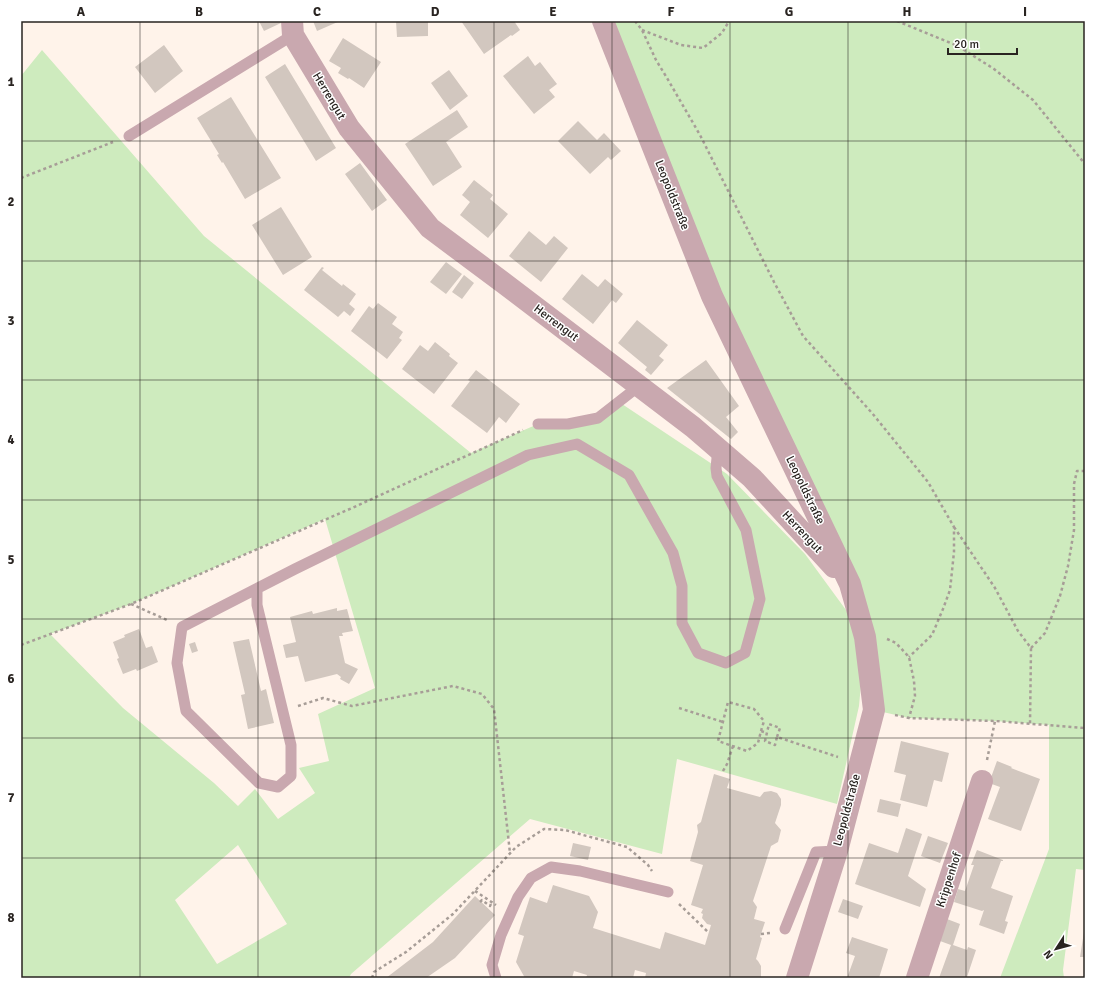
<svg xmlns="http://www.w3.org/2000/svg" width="1106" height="999" viewBox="0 0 1106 999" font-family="Signika,sans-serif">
<rect width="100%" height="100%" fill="#fff3ea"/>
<!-- green -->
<path fill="#ceebbe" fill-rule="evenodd" d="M603,21H1085V870L1076,869L1063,970L1064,978H1000L1049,849V725L995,721L909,718L874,710L865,640L859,706L837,804L677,759L662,854L530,819L351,974L349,978H21V76L42,50L204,236L471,453L538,424L598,418L619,402L727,474L805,554L865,636ZM325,519L375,688L318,714L329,761L299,768L315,793L278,819L255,789L238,806L214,783L123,708L50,634L131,604ZM238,845L287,924L217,964L175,900Z"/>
<!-- building -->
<path fill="#d2c7bf" d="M259,21H280L281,23L264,31Z
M313,21H340L317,31Z
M396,21H428V36L397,37Z
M461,21H514L520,30L512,36L511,35L484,54Z
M343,38L381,62L364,88L349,78L348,79L338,73L341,68L329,61Z
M164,45L183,71L155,93L135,67Z
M528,56L535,66L540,62L557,84L549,90L555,97L534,114L503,76Z
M285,64L336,148L316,161L265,77Z
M449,70L468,96L450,110L431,83Z
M231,97L281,178L245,199L223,162L222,163L217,155L219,154L197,118Z
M457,110L468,127L446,142L462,167L433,186L405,144Z
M578,121L597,140L604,133L621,151L611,160L608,157L590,174L558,141Z
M360,163L387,200L372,211L345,174Z
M474,180L493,195L490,199L508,214L488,238L460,215L470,202L462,195Z
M281,207L312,257L283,275L252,225Z
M529,231L546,245L554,236L568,248L541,282L509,256Z
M446,262L462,274L446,294L430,282Z
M322,267L324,268L322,270L342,286L343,284L356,294L349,304L355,309L350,316L344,311L338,317L304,290Z
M582,274L598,287L605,279L623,294L616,303L612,300L593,324L562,299Z
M464,275L474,283L462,299L452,292Z
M378,303L397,317L392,324L403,332L399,338L402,340L387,359L351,331L369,306L373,309Z
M637,320L668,345L659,356L664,360L651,375L645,370L647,367L618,343Z
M435,342L450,354L449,356L458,363L434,394L402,369L420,345L428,351Z
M706,360L739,406L726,417L738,432L731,439L667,388Z
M476,370L520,404L506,423L499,417L487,433L451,406L470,381L468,380Z
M337,608V611L347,609L353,631L342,633L343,636H339L345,663L358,669L349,684L340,679L341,677L337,674L305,682L298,656L286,658L283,645L296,642L290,617L312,611L313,614Z
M139,629L146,648L152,646L158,662L137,671L136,669L123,674L117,659L119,658L113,642L125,637L124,635Z
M249,639L261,691L266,689L274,723L248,729L241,695L245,694L233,642Z
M195,642L198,651L192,653L189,644Z
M901,741L949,753L942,782L934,780L927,807L900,800L906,775L894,772Z
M997,761L1012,767L1011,768L1040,779L1021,831L988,819L1000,787L989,783Z
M714,774L730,779L727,788L760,797L764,792L771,791L777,793L781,799V805L775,823L781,830L778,842L771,846L753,901L757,907L754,919L765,922L760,937L762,938L756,959L758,961L761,966V978H645L646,973L635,970L633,978H586L587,975L574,971L572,978H525L516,962L524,936L518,934L530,897L547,903L553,885L589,896L598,912L593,928L660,949L665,932L705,945L711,925L707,924L702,918L703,914L701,913L703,909L691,905L703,865L690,861L698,832L697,825L701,822Z
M880,799L901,804L898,817L877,812Z
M906,828L922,834L908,876L926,889L920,907L855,884L869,843L898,853Z
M928,836L948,843L940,863L921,856Z
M573,843L591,847L588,860L570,856Z
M977,850L1003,860V861H1001L991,888L1013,896L1005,921L1008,922L1004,934L979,925L984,910L982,911L954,902L958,889L965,891L974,865H971Z
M475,896L495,915L455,958L426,978H386L433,942Z
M843,899L863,906L858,919L838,912Z
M947,919L960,924L953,945L967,950L968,947L976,950L967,977L970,978H939L951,945L940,941Z
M1084,932H1085V957H1080Z
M852,937L888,949L879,978H847L855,956L846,953Z"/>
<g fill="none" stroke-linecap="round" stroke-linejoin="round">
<!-- path -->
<path stroke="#a79d97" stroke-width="2.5" stroke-dasharray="3 3" stroke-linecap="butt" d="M635,21L642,30L656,60L667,78L700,135L774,282L803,336L872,413L928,482L954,527V552L950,590L943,609L932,635L909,657
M897,21L958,46L994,69L1033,100L1085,164
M642,30L681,45L703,48L722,33L729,21
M21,178L113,142
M954,527L995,588L1018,631L1031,648L1030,724
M131,604L167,620
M887,639L896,643L909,657L914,681L915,696L909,718
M21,645L131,604L352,508L523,430
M1031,648L1045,633L1060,596L1068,566L1074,530V484L1077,471H1085
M298,706L323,698L352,706L453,686L482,694L494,709L510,853
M679,708L723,722
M895,715L909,718L995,721L1085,728
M761,731L764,721L754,709L728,702L718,741L747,751L758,743L761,731L767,733
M777,737L780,728L769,724L765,741L775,745L777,737L838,757
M987,760L995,721
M723,771L727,764L733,746
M475,891L496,905
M480,902L482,900L490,906L492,902
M679,904L709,933
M761,934L770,933
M372,978L374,972L406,952L453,914L516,847L544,829L565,830L627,847L648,865L652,871"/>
<!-- lane -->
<path stroke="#c9a8af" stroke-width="11" d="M129,136L293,35
M538,424H568L598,418L639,386
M257,589V605L291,745V776L278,787L259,783L186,711L177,663L182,627L295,569L528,455L577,444L629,475L673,553L682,586V623L698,653L726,663L745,653L760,599L746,530L717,476L716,468L718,448
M785,929L816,852L837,851
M496,978L492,965L501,935L518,897L531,878L551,867L580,871L668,892"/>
<!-- street -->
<path stroke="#c9a8af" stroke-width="22" d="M292,21L293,35L349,128L430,228L505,284L693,427L752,478L834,567
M603,21L712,296L850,584L865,637L874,710L837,851L797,978
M917,978L982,781"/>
</g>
<!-- grid -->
<path fill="none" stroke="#292421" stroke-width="1" stroke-opacity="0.55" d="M140,21V978M258,21V978M376,21V978M494,21V978M612,21V978M730,21V978M848,21V978M966,21V978M21,141H1085M21,261H1085M21,380H1085M21,500H1085M21,619H1085M21,738H1085M21,858H1085"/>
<g text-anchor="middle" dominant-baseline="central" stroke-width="3" stroke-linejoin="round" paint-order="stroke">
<!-- street labels -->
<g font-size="12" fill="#292421" stroke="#fff">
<text transform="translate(329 96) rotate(59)">Herrengut</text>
<text transform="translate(672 195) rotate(68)">Leopoldstraße</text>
<text transform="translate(556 323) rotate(37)">Herrengut</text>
<text transform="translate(805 490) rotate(64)">Leopoldstraße</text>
<text transform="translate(802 532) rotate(47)">Herrengut</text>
<text transform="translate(847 810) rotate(-75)">Leopoldstraße</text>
<text transform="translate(949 880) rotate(-72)">Krippenhof</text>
</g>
</g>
<!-- border -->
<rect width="1106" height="999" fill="none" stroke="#ffffff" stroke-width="44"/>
<!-- north arrow -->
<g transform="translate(1056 949) rotate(234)" stroke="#ffffff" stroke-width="3" paint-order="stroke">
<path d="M0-3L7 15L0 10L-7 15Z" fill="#292421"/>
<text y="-6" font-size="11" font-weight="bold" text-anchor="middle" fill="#292421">N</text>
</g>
<!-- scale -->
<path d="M948 48v6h69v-6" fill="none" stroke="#292421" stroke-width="2"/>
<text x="954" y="48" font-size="12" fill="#292421" stroke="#ffffff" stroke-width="3" paint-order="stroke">20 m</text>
<rect x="22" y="22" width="1062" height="955" fill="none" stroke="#292421" stroke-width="1.5"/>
<g font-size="13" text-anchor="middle" font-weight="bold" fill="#292421">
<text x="81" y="16">A</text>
<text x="199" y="16">B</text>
<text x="317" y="16">C</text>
<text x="435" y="16">D</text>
<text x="553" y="16">E</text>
<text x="671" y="16">F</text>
<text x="789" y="16">G</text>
<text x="907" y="16">H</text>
<text x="1025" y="16">I</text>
<text x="11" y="86">1</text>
<text x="11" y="206">2</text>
<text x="11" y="325">3</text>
<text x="11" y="444">4</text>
<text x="11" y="564">5</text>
<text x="11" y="683">6</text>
<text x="11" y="802">7</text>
<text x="11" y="922">8</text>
</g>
</svg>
